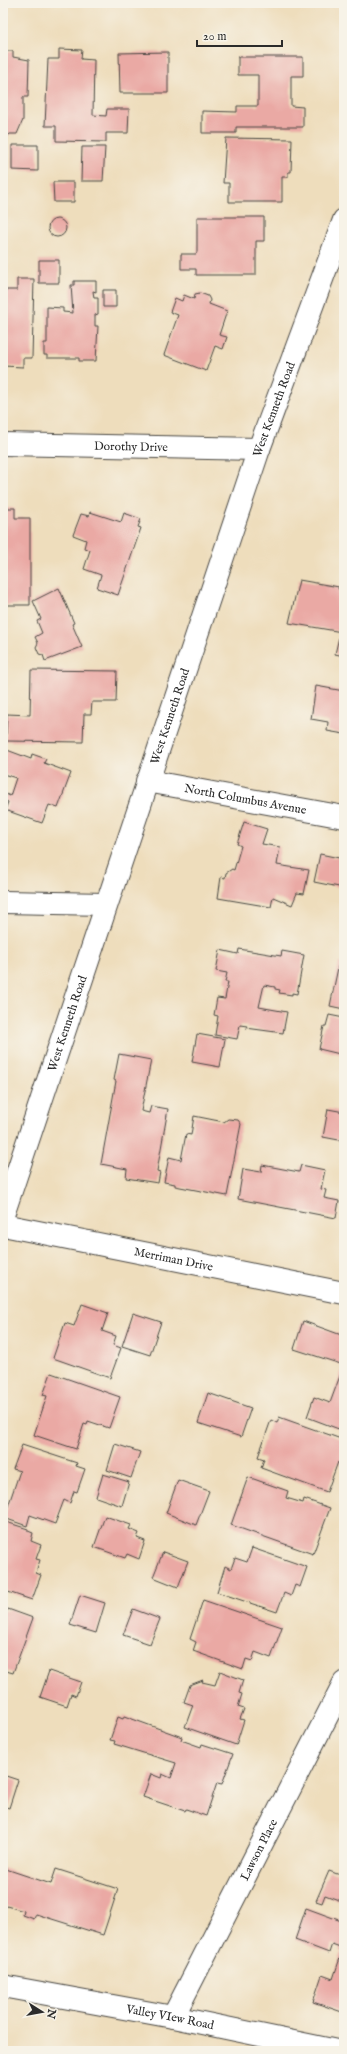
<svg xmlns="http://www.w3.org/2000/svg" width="347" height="2054" viewBox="0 0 347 2054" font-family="'IM FELL English',serif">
<rect width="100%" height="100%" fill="#f7f3e8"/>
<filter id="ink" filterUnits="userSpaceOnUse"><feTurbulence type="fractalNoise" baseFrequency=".025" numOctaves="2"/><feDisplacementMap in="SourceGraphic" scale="8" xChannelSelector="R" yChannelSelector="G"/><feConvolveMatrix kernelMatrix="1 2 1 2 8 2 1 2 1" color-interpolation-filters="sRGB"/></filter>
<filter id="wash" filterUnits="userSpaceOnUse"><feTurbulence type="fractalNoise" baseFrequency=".012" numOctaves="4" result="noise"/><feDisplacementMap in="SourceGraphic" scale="16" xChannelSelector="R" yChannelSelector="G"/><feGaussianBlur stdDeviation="0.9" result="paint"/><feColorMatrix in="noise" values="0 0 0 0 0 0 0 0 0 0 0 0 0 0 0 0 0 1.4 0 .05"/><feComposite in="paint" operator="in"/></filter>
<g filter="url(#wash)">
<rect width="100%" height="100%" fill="#eeddbc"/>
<g id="blocks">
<!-- building -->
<path fill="#eaa9a4" d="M59,49L82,50L81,59L94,60L93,115L106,116L107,109H129L128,133H106V142L56,141V126H45L48,59H59Z
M3,51H13V57L29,60L28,97H23V120L17,134H10L5,138V157H3Z
M168,52V93H120L119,53Z
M238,57H303V76H291V106L303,107V127H236V133H202V111L237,112V106H258V75H238Z
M226,138L292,139L291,172H288V177H282V202H229V183H223Z
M12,145H38V171L12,170Z
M82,147H105L103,181H81Z
M53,182H74V202H54Z
M197,217H264V241H256V275H196V269H181V254H196L197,252Z
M48 228a9 9 0 1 1 18 0a9 9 0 1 1-18 0Z
M39,260H59V283H39Z
M17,279H34L32,358H23V367L3,366L4,290H17Z
M74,281H96V292L93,291L94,298H98V314L95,315V326H98L96,361H79V358H47V355H44V343H47V307L63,308V312L73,313L71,285H74Z
M103,290H116V307H103Z
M200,293L208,296L210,300L209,304L227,311L219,335L227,337L223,349L215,346L206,371L164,355L178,315L170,312L175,298L182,301L184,295L194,299L195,294Z
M3,508H15V518H30V605H3Z
M90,512L121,522L124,513L141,519L138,527L141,528L118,595L97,588L101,575L84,569L90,550L84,548L86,540L73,535L81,514L89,516Z
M299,580L339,587L338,589L344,591V656L335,654L339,637H341L342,632L289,623Z
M59,588L74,623L72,624L82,647L45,661L43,655L39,654L36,647L38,643L35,637L42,633L37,621L41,619L33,601Z
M31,670L117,671L116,702H92L91,714H84L83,742L6,741L7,714L30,715Z
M316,686L344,691V734L327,731L328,722L311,719Z
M7,750L31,759L32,754L46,759L44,763L71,773L58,808L49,805L42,823L5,810L8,802L4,800L6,794L10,796L16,778L3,774V762Z
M244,822L267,829L262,844L280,847L277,865L309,870L304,894L297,893L292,905L273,897L271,907L218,898L221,877L225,878L226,873L232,869L234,870L241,846L237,844Z
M320,854L344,859V888L314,882Z
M239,949L281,956L282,951L304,955L297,994L292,993V995L279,993L280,990L275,989V987L264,985L259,1007L287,1012L283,1033L246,1028L247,1026L240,1025L237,1039L215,1035L218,1016L214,1015L217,998L225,999L228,982H225L227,973L216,971L220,950L238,954Z
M339,963L344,964V1009L330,1006Z
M329,1015L344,1018V1055L319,1049L324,1026H326Z
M197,1034L225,1039L220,1067L192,1062Z
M119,1054L151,1060L141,1111L149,1113L151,1106L168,1109L157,1171L160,1172L158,1183L126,1178L127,1169L101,1164L116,1081L114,1080Z
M328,1109L344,1112V1141L323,1137Z
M194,1116L224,1122L228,1119L238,1120L241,1124L227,1196L175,1186V1184L164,1182L169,1157L181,1160L186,1134L191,1135Z
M262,1165L299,1172L301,1165L325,1170L321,1189L326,1190L324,1198L339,1201L336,1218L238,1199L243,1169L261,1172Z
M82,1304L108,1313L102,1331L116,1336L113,1345L121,1348L110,1378L53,1358L65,1323L74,1326Z
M133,1313L161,1322L150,1355L122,1346Z
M303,1321L344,1336V1431L307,1417L314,1397L330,1403L344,1365L294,1349Z
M51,1373L120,1397L109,1428L88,1421L87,1425L84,1424L76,1449L34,1435L47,1396L43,1395Z
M208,1393L251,1408L241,1437L198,1423Z
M279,1417L344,1440V1465L338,1462L327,1492L261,1468L264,1459L258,1457L271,1420L277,1423Z
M115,1444L140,1452L131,1478L107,1470Z
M22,1445L77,1463L76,1466L85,1469L77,1492L74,1491L70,1503L64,1500L55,1524L30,1515L27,1526L4,1518L20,1471L13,1469Z
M103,1474L129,1482L122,1506L96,1497Z
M248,1477L288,1491L286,1498L303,1503L304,1499L330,1508L313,1554L231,1525Z
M178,1480L209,1491L196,1525L166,1513Z
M105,1516L131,1525L129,1529L139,1533L137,1538L145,1541L139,1559L127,1554L125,1558L94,1547Z
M3,1521L28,1529V1531L33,1533L31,1541L41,1545L36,1559L40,1560L36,1573L41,1575L32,1600L5,1591L6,1589L3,1588Z
M252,1548L307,1567L300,1587L295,1585L291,1596L284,1593L277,1612L217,1592L225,1566L231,1569L235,1558L247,1562Z
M163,1552L188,1561L178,1587L153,1577Z
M80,1595L105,1603L96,1633L70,1625Z
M203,1600L282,1627L271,1658L255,1652L252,1661L246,1659L243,1669L193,1651L196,1642L190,1639Z
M8,1609L33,1618L13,1673L3,1670V1610L7,1611Z
M133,1609L160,1619L150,1644L123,1635Z
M49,1671L81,1682L76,1696L71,1694L67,1706L40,1697Z
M220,1671L243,1680L239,1693L242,1694L238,1707L244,1709L240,1719L244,1720L236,1745L185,1727L193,1705L184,1702L190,1685L203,1680L202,1682L215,1685Z
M124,1716L182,1737L181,1740L201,1747L202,1744L233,1754L222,1784L217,1783L206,1816L186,1809L185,1811L143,1797L151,1774L161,1778L162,1774L171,1778L176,1763L114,1744L115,1741L110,1740L118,1717L123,1719Z
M3,1775L18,1780L9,1808L3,1806Z
M344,1866V1902L325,1895L322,1903L316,1901L329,1871L340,1875Z
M3,1868L51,1884L56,1869L118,1889L103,1935L36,1914L34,1919L23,1915L24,1911L3,1905Z
M306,1908L344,1922V2009L342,2012L313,2002L322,1975L333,1979L342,1952L339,1950L340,1947L332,1944L329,1953L295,1940Z"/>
</g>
</g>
<g filter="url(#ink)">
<use href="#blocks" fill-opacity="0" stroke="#484641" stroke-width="1"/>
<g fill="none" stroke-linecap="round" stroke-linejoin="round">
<!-- street casing -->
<g stroke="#484641" stroke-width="24">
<g id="street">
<path id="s1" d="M3,444L259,449"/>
<path id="s2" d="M147,781L344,817"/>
<path d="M3,902L106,904"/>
<path id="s3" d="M3,1225L344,1293"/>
<path id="s4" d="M3,1986L173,2017L337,2051"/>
<path id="s5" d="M173,2017L344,1683"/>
</g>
</g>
<!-- secondary casing -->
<g stroke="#484641" stroke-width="24">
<g id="secondary">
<path id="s6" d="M3,1215L259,449L344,220"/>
</g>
</g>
<!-- street -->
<use href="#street" stroke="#fff" stroke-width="22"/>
<!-- secondary -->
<use href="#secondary" stroke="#fff" stroke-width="22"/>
</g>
</g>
<g text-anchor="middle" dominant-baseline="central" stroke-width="3.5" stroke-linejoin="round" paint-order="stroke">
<!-- street labels -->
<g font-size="12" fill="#2b2b2b" stroke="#f7f3e8">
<text stroke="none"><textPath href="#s6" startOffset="850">West Kenneth Road</textPath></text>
<text stroke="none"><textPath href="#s1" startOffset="128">Dorothy Drive</textPath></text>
<text stroke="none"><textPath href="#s6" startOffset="526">West Kenneth Road</textPath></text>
<text stroke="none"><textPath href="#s2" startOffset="100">North Columbus Avenue</textPath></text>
<text stroke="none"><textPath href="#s6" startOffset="202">West Kenneth Road</textPath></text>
<text stroke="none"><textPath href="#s3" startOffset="174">Merriman Drive</textPath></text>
<text stroke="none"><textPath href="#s5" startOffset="188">Lawson Place</textPath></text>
<text stroke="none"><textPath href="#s4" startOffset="170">Valley VIew Road</textPath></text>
</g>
</g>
<!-- margin -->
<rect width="347" height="2054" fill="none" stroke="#f7f3e8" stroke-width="16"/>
<!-- north arrow -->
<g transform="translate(42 2012) rotate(101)" stroke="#f7f3e8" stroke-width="3" paint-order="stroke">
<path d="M0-3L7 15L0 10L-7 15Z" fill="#2b2b2b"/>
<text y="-6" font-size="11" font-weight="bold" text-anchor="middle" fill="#2b2b2b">N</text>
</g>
<!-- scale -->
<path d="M197 40v6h85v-6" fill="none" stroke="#2b2b2b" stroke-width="2"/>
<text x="203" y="40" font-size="12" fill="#2b2b2b" stroke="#f7f3e8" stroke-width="3" paint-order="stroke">20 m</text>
</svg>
